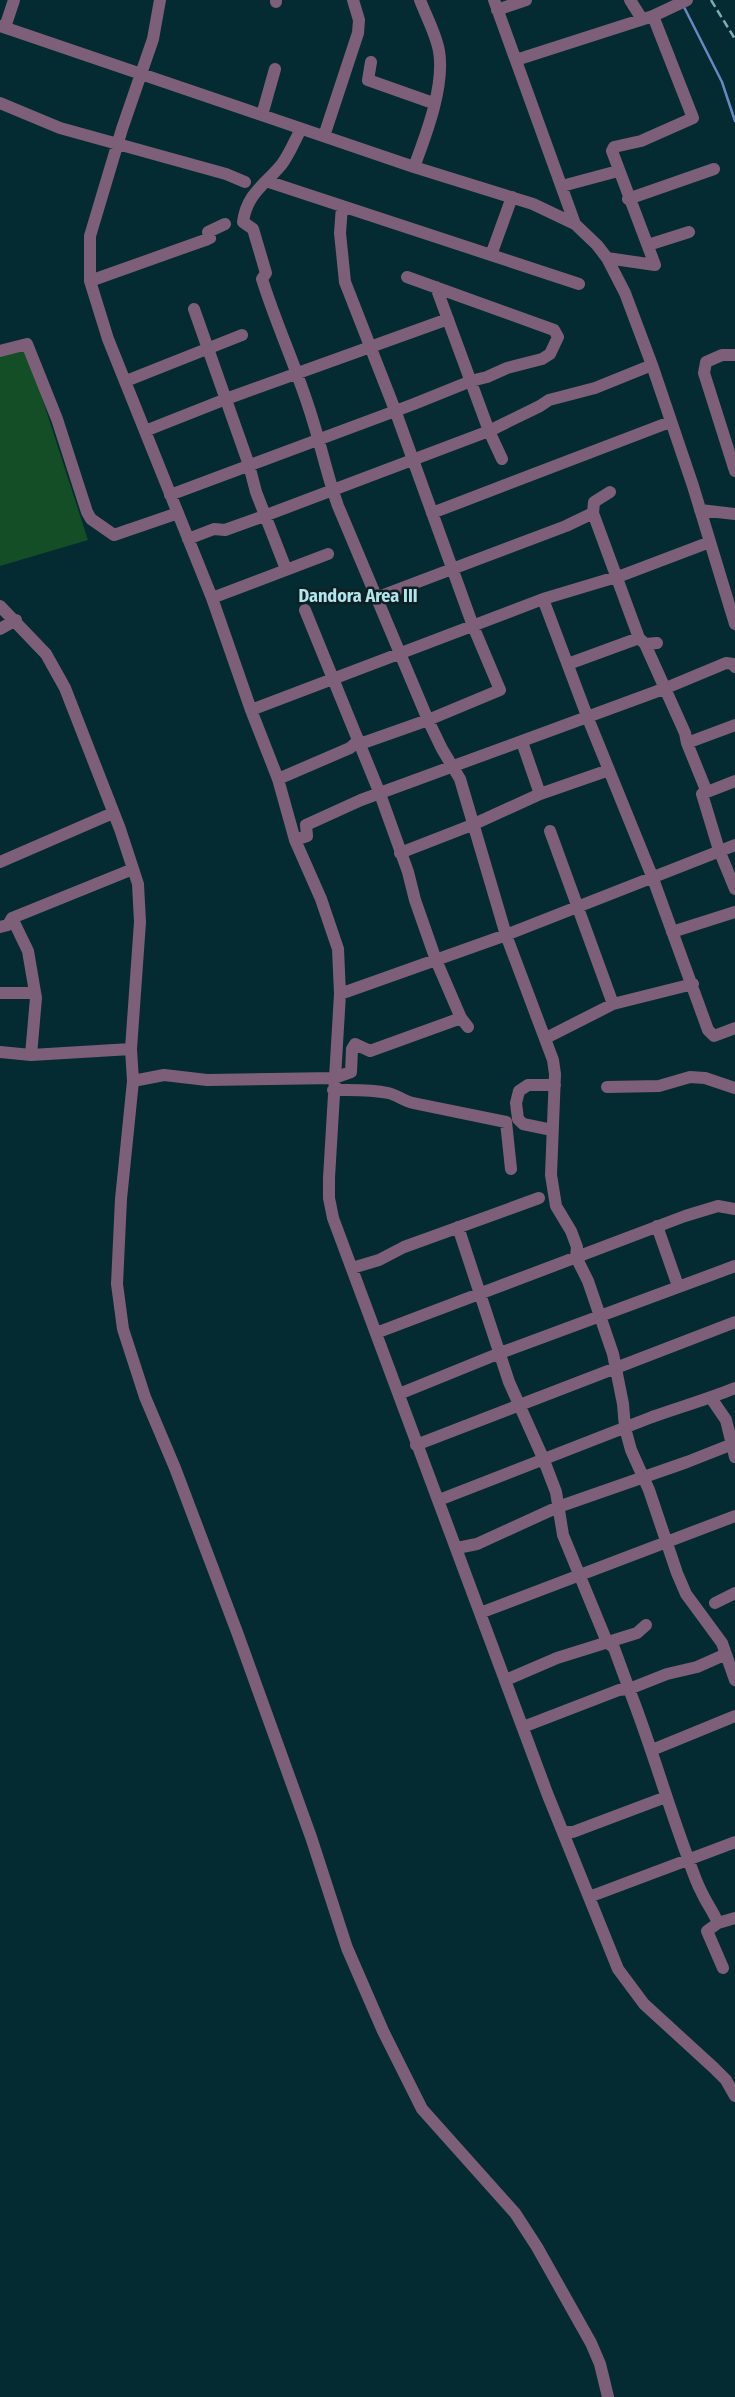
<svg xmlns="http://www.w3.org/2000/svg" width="735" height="2397" viewBox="0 0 735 2397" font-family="'Fira Sans Condensed',sans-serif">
<rect width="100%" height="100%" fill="#042b31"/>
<!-- green -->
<path fill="#134e26" d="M26,348L88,540L0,566V357Z"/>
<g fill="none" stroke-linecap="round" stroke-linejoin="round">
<!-- stream -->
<path stroke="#6987c1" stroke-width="2.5" d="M684,7L722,82L735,121"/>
<!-- minor -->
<path stroke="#7e5f7a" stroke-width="12" d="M160,0L153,39L122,129L90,236V281L108,339L212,598L251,710L278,779L295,840L321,899L338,949L340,994L329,1178V1198L333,1218L547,1793L618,1969L644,2004L714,2068L726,2080L735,2096
M494,0L575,224
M630,0L642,19
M276,2V0
M497,10L526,0
M653,16L693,118L641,141L614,147L612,151L655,265
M0,26L414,167L533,204L575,224L597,245L607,258L625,293L652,365L693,486L735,624
M5,27L14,0
M516,60L653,16L687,0
M371,62L368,80L433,103
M0,103L60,128L226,174L245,182
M262,115L275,69
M301,129C295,140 290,153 282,164C265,185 247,193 243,222L253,229L266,273L262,279C277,327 299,373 313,421C322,450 328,478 338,506L428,720L442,749L460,779L506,935L553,1060L555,1074L551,1175L556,1206L571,1231L577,1247L576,1257L588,1281L613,1354L623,1404L625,1428L631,1450L649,1490L677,1573L686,1594L722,1643L735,1680
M324,136L358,33L359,20L353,0
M414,167C426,135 445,86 439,51C436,34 426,16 420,0
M266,181L491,255L512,197
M562,186L618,171
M628,199L714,169
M342,206L340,233L345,282L395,410L473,626L500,690L428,720L360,744
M648,245L689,232
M491,255L579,284
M607,258L655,265
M90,281L208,239L210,238L208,232L225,224
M436,287L489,431L502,459
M194,309L249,465L256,492L286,569
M0,351L27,344L57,419L87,512L91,519L114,535L178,513
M735,355H722L706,362L704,373L735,471
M126,381L242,335
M145,431L226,399L448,319
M610,492L594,502L593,513L639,638L645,644L657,643
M170,495L414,404L471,381L487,377L507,368L542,359L550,354L558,337L554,330L407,277
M700,510L735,514
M432,513L670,422
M188,539L214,529L225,530L264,516L489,431L540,406L549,400L595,388L652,365
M378,597L566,526L593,513
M212,598L328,554
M543,599L587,716L652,876L708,1030L714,1036L735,1028
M0,606L46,654L65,688L120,829L138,884L140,922L131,1049L133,1081L121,1199L117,1284L123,1329L145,1397L175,1468L237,1632L311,1837L347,1948L383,2031L422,2109L515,2213L537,2247L591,2343L600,2364L608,2397
M305,610L380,794L408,872L415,900L436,960L461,1018L468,1027
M0,629L16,620
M645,644L685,733L687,743L706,790L702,794L719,850L735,889
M568,664L639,638
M251,710L543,599L623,575L710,542
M522,742L540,794L609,770
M687,743L735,725
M278,779L350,748L359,740
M702,794L735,781
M550,831L613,1004
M295,840L307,836L306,825L361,800L666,688L726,663L733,664L735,667
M400,853L472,825L540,794
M0,862L113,813
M12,918L28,951L36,998L31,1055
M0,927L8,925L12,918L133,869
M672,932L735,912
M0,993H35
M340,994L506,935L735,845
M546,1038L613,1004L693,984
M0,1052L31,1055L131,1049
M133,1081L164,1075L207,1080L334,1078L351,1072L352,1049L355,1044L370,1051L461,1018
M607,1087L659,1086L690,1077L705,1078L735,1088
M333,1090C351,1090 370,1089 388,1093C397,1095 404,1101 413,1103L506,1122L511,1169
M552,1130L523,1124L518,1119L516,1103L519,1091L528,1085H555
M657,1226L678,1286
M458,1227L509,1382L543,1458L556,1492L563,1535L607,1642L614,1648L629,1689L667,1674L697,1667L724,1655
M352,1268L379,1260L404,1247L539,1198
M376,1333L685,1216L718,1206L735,1209
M399,1394L500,1353L735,1266
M711,1398L726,1420L735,1457
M416,1445L735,1322
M439,1500C510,1472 581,1445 652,1417C680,1407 708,1399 735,1388
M457,1548L477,1544L558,1507L687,1462L735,1443
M715,1603L735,1593
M480,1613L735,1516
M506,1680L557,1658L637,1633L646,1625
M523,1727L619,1690L629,1689C651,1745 667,1802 688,1858C692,1870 696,1882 702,1893C707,1904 713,1911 718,1923L707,1931L723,1968
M652,1750L735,1716
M565,1832H573L666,1797
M589,1897L735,1842
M718,1923L735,1918"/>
<!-- rail -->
<path stroke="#7cacb4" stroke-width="2.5" stroke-dasharray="8 4" stroke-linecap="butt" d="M711,0L735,39"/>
</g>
<g text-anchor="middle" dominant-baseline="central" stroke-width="5" stroke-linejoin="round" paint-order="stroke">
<!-- quarter labels -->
<g font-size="18" font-weight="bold" fill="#b1e5ee" stroke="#0f1f22">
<text x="358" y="596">Dandora Area III</text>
</g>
</g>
</svg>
